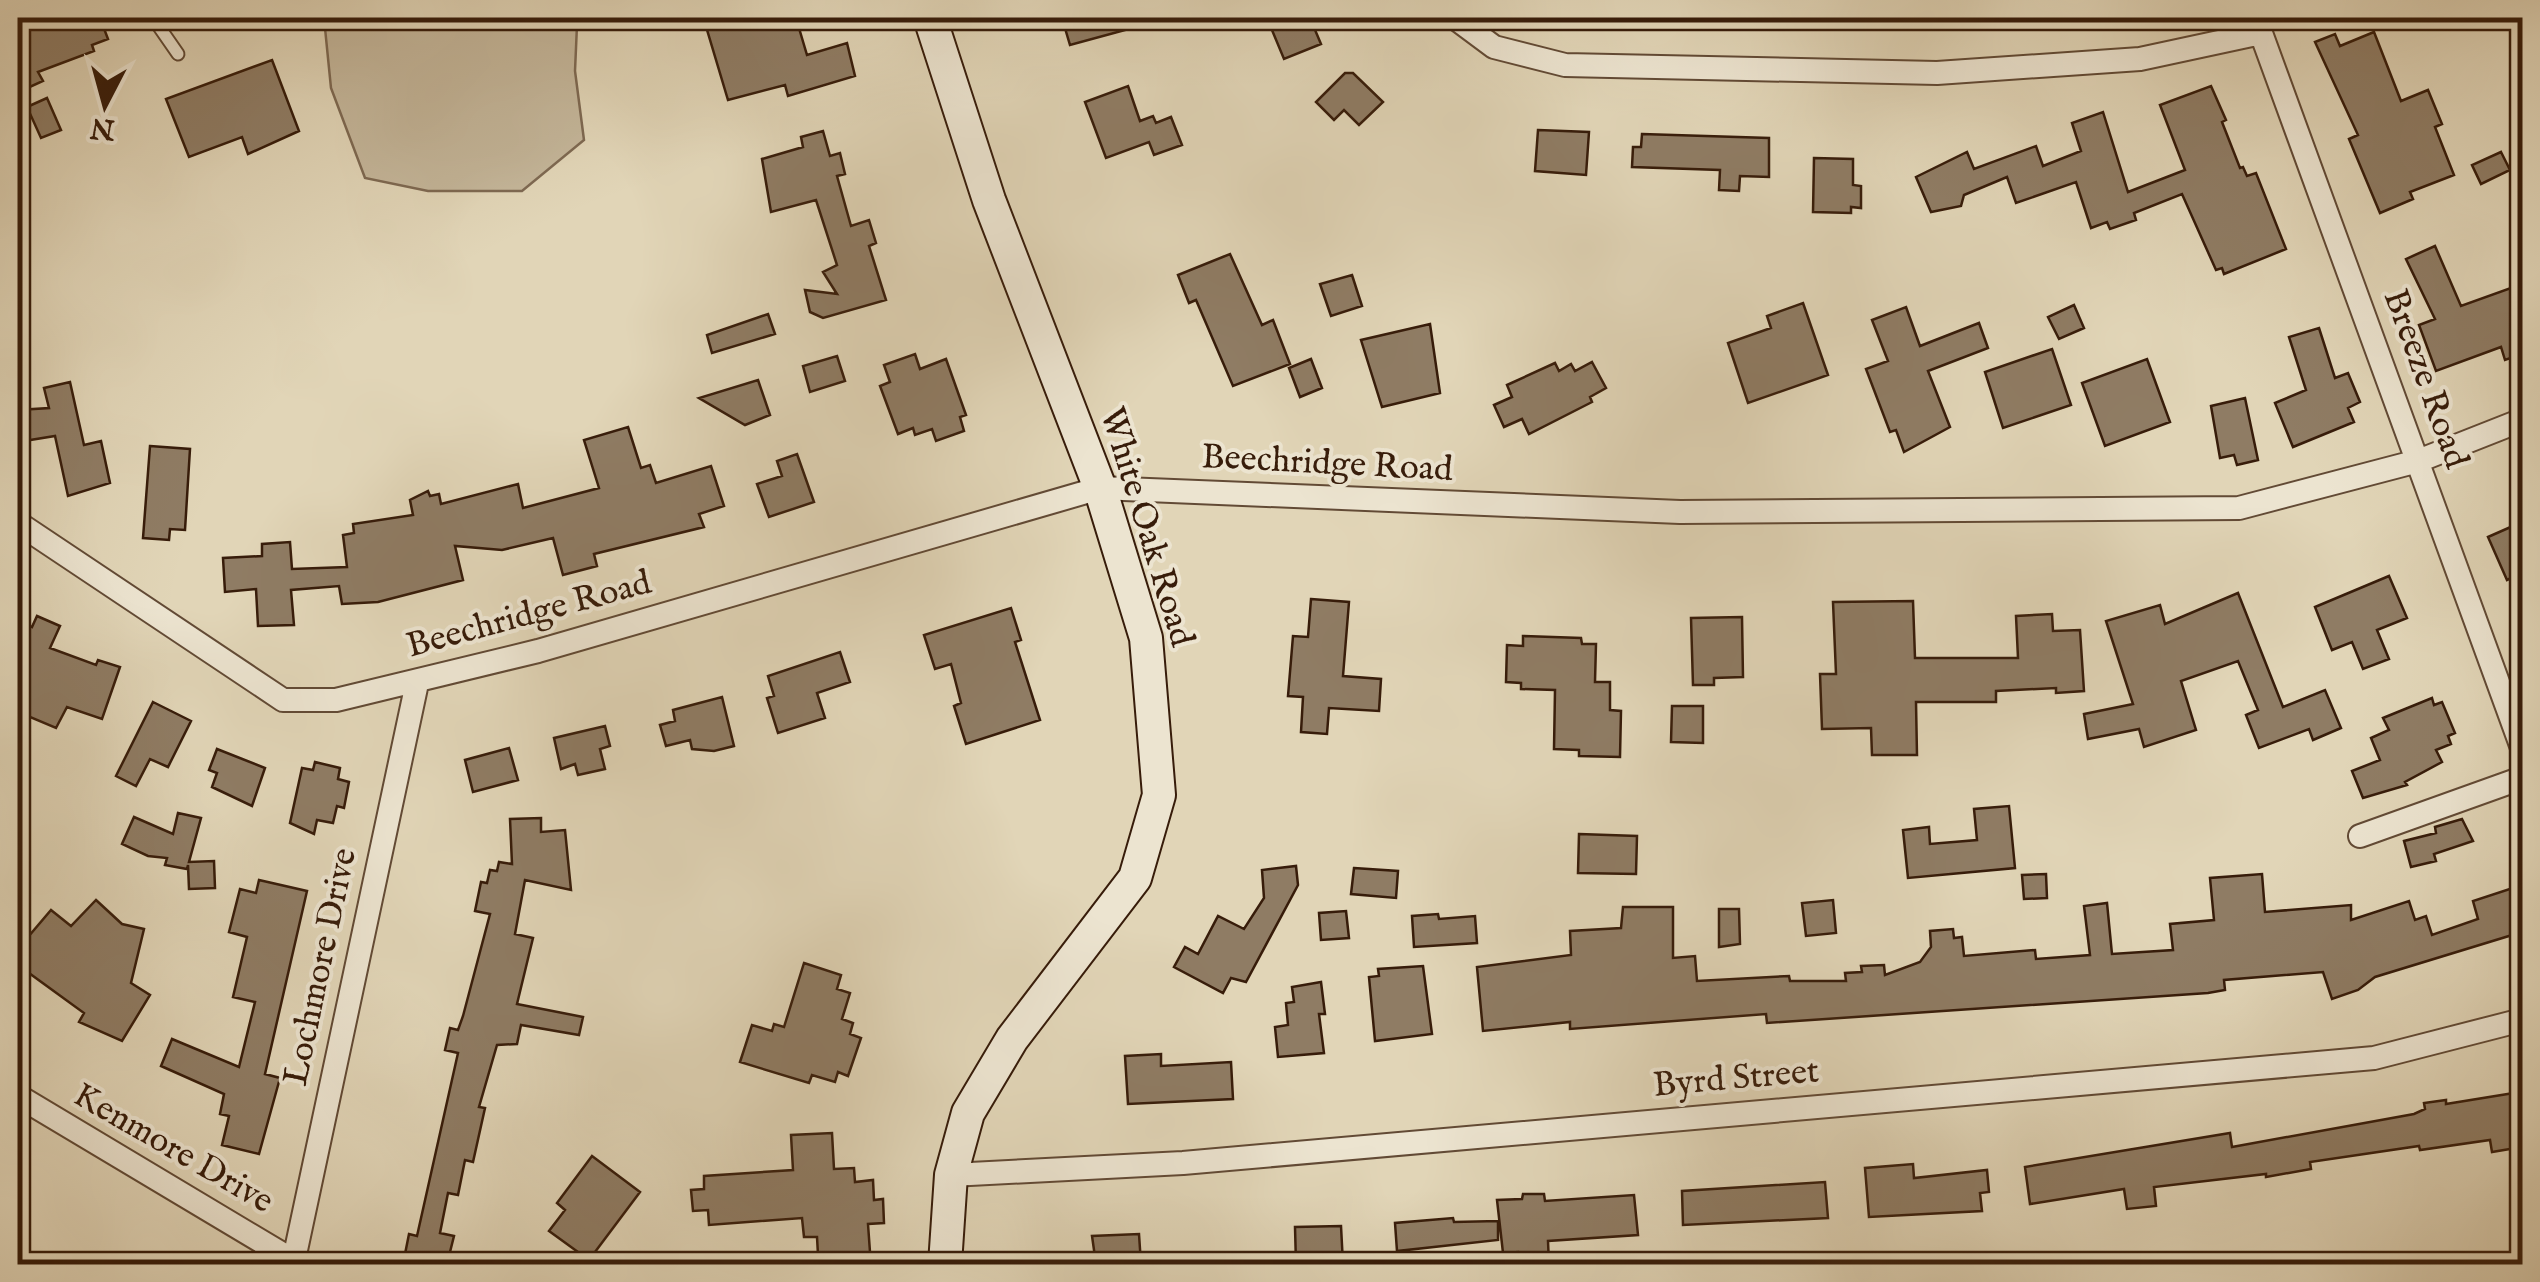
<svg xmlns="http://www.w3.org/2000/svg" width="2540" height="1282" viewBox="0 0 2540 1282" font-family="'IM FELL English',serif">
<rect width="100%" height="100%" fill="#e1d5b7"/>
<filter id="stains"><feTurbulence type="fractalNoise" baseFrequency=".002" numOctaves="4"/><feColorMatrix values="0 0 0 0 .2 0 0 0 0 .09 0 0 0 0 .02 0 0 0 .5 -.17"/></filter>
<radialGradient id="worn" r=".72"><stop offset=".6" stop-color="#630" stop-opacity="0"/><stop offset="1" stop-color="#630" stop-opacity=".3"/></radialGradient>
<!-- green -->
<path fill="#c4b69a" stroke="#7e6952" stroke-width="2.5" d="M324,18H588L577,25L575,71L584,140L522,191H428L365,178L331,88Z"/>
<!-- building -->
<path fill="#8f7c64" stroke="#371c0a" stroke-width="2.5" d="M53,18H100L108,39L92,45L94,51L38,72L43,81L23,90L18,79V28L20,33Z
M722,18H796L807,55L847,43L855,76L788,96L785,85L728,100L705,23Z
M1062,18H1147V24L1070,45Z
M1267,18H1310L1321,44L1284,59Z
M2374,32L2401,101L2428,90L2442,124L2435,127L2454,175L2410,192L2413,199L2380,213L2349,139L2358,135L2315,42L2335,34L2340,46Z
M272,60L299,131L248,154L242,137L189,157L166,99Z
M1345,73H1353L1383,102L1359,125L1344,110L1334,120L1316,102Z
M1128,86L1140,121L1153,116L1156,123L1171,117L1182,145L1154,155L1149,142L1106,158L1085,102Z
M2211,86L2226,120L2222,122L2240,168L2243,167L2247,176L2256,173L2286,249L2224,274L2222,268L2216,270L2182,194L2134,213L2136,220L2110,229L2107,222L2091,228L2076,182L2016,203L2007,177L1964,195L1961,206L1931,212L1916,177L1967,152L1974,169L2036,146L2043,166L2081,151L2072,123L2103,112L2128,192L2185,170L2160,105Z
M47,98L61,130L41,138L27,107Z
M1538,130L1589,132L1586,175L1535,171Z
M823,131L830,156L840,153L845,174L837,176L851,226L869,220L876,243L869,246L886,300L823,318L810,312L805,290L837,294L823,272L837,265L816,200L771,212L762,159L803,147L801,137Z
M1642,134L1769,138V177L1740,176L1739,191L1719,190L1720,170L1632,167L1633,147H1641Z
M2501,152L2510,170L2481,184L2472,165Z
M1814,158L1853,159V185L1861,186V208L1851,207V213L1813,212Z
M2435,246L2461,306L2522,284V354L2505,360L2501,347L2436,371L2419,325L2435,319L2406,259Z
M1230,254L1262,325L1273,320L1290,364L1233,386L1196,300L1189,303L1178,275Z
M1352,275L1362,306L1331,316L1320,284Z
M1803,303L1828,375L1748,403L1728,343L1771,328L1767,316Z
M2074,305L2084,328L2059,339L2048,317Z
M1906,307L1920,346L1979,323L1988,348L1928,371L1950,427L1904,452L1896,430L1890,432L1866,369L1888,361L1872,320Z
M768,314L775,334L712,353L707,335Z
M1430,324L1440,393L1382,407L1361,340Z
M2319,328L2335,378L2348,373L2360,402L2348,408L2354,422L2293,447L2275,403L2306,390L2289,337Z
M2052,349L2071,405L2003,428L1985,372Z
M915,354L920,369L946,359L966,415L960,417L964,431L936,441L932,429L915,435L913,428L898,434L880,386L890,382L884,365Z
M837,356L845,381L810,392L803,366Z
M1311,359L1322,388L1300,397L1289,368Z
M2147,359L2170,422L2105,446L2082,383Z
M1592,362L1606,388L1590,397L1592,402L1529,434L1522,419L1504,427L1494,405L1512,397L1507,385L1555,363L1559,371L1571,364L1575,371Z
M758,380L770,415L745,425L699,398Z
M70,382L84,445L101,441L110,483L68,496L55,436L18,442V410L49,408L44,388Z
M2245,398L2258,460L2237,465L2234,455L2220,458L2211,406Z
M628,427L641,468L650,465L656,483L711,466L724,506L699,514L704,527L594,554L597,566L563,575L553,538L502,550L455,546L463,580L378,602L342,604L339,586L291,590L294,625L258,626L256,589L225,592L223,558L262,556V544L290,542L292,569L347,567L343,535L354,533L353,524L413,515L410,500L428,491L430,496L439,494L441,504L518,484L523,508L599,488L584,440Z
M150,446L190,449L185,530L170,529L169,540L143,538Z
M797,454L814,502L769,517L757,484L782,476L777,461Z
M2522,522V573L2507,580L2488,537Z
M2389,576L2407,618L2377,630L2389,659L2363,669L2352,642L2332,650L2315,607Z
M2238,593L2283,707L2325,690L2341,728L2313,740L2309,729L2259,748L2246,715L2258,710L2238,661L2181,681L2196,730L2144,747L2139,729L2088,739L2084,714L2133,704L2106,621L2160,605L2165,624Z
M1311,599L1349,602L1343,676L1381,679L1379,711L1329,708L1327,734L1301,732L1303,697L1288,696L1293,636L1308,637Z
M1913,601L1915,658H2018L2016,616L2052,614L2053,631L2080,630L2084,691L2056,693V688L1996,691V702H1916L1917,755H1872L1871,728L1822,729L1820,674H1836L1833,602Z
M1011,608L1021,640L1015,642L1040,720L966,744L954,706L961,703L951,664L935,669L924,635Z
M37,616L60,626L50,648L96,665L98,660L120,667L102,719L67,707L56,728L18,712V620L32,627Z
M1742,617L1743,677L1714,678V685H1693L1691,618Z
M1523,636L1581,638L1582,644H1596L1595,682H1610V710L1621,711L1620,757L1579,756V750L1554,749L1555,690L1521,689V683L1506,682L1507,645L1523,646Z
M840,652L850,682L817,693L825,718L778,733L767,698L774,696L768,676Z
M722,697L734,746L714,751L692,749L690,740L666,746L660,725L675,721L673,710Z
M2432,698L2434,705L2442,702L2455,733L2448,736L2451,744L2436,750L2442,762L2405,782L2407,785L2363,798L2352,771L2380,760L2371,738L2389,730L2383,718Z
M153,702L191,721L168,767L150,759L136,786L116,776Z
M1672,706H1703V743L1671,742Z
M605,726L610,746L600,749L605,769L578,775L575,764L561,769L554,738Z
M509,748L518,780L473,792L465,760Z
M217,749L265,768L252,806L212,787L217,773L209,770Z
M315,762L340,768L338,779L349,782L344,808L337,806L333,823L317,820L314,834L290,823L302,768L313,770Z
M2009,806L2015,868L1908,878L1903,830L1929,827L1930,844L1977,840L1974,809Z
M178,813L201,818L189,862L214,861L215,888L189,889L188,865L187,869L165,865L167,858L148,856L122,844L134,817L173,834Z
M541,818V832L565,830L571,890L525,880L515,934L533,938L517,1004L583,1017L579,1035L521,1025L517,1044L497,1045L479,1107L485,1108L473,1162L465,1160L458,1195L448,1193L440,1233L454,1236L447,1264H403L409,1234L417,1236L458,1053L445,1050L450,1028L458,1030L463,1016L490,914L475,911L481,882L487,883L490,870L497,871L499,862L512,864L510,819Z
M2462,819L2473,841L2434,854L2436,861L2411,867L2404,841L2436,833L2435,827Z
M1579,834L1637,836L1636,874L1578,873Z
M1296,866L1298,885L1246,982L1231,978L1223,993L1174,967L1185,947L1198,954L1218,916L1244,929L1264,898L1262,870Z
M1354,868L1398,871L1396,898L1351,894Z
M2046,874L2047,898L2024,899L2022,875Z
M2262,874L2265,912L2351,905V920L2409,901L2415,920L2426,916L2432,935L2478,919L2473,901L2522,885V932L2375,977L2358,990L2332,999L2323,972L2224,980L2225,990L2208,993L1767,1023L1766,1014L1570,1029V1022L1483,1031L1477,967L1571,955L1570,931L1621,928L1623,907H1673V958L1695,956L1697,981L1789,976L1790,981H1846L1845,973L1862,972L1861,966L1884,965L1885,975L1920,962L1931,947L1930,931L1953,929L1954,938L1962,937L1964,956L2035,950L2036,959L2090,955L2084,906L2107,903L2112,954L2173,950L2170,924L2214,920L2210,878Z
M259,880L307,891L265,1074L280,1078L259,1154L222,1145L229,1116L220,1114L224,1094L161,1066L172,1039L239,1067L255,1002L233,997L247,937L229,932L240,889L256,893Z
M96,900L122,924L144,929L131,983L150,995L122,1041L79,1022L84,1013L18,965V929L28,937L51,910L71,926Z
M1833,900L1836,933L1806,936L1802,903Z
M1719,909H1739L1740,944L1719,947Z
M1346,911L1349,938L1321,940L1319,913Z
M1438,914L1439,919L1475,916L1477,943L1414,947L1412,916Z
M804,963L841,975L837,989L850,993L842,1019L853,1023L850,1034L861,1038L848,1076L838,1072L835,1082L812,1075L809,1083L740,1062L752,1025L772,1031L774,1024L784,1027Z
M1423,966L1432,1034L1375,1041L1369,977L1379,976L1378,969Z
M1321,982L1325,1014H1319L1324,1053L1278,1057L1275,1027L1288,1025L1286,1003L1294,1002L1292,987Z
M1161,1054V1066L1231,1062L1233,1099L1128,1104L1125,1056Z
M2520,1092L2522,1147L2492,1152L2490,1140L2420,1150L2419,1146L2310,1162L2311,1169L2266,1177V1174L2154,1187L2156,1206L2127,1209L2124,1189L2030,1204L2025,1167L2230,1133L2232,1147L2414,1114L2425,1109L2424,1103L2446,1100V1104Z
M832,1133L834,1169L854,1168L855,1182L873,1180L874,1200L883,1199L884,1223L868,1224L870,1252L818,1255L817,1237H804L802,1218L709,1225L708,1210L693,1211L691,1190L704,1189V1176L793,1170L791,1135Z
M592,1156L640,1192L589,1260L549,1231L565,1210L557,1203Z
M1913,1164L1914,1178L1987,1170L1989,1192L1980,1193L1982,1211L1869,1217L1865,1168Z
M1825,1182L1828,1218L1683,1225L1682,1191Z
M1523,1194H1544L1545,1201L1634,1195L1638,1235L1548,1241L1549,1264H1518V1252L1503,1253L1497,1200L1522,1199Z
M1453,1218L1454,1222L1498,1221V1240L1397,1251L1395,1223Z
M1341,1226L1343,1264H1296L1295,1227Z
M1139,1234L1141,1264H1096L1092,1236Z"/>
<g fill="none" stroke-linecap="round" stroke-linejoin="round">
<!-- lane casing -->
<g stroke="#624a35" stroke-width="15">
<path id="lane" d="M153,18L178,54"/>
</g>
<!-- street casing -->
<g stroke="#624a35" stroke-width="26">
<path id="street" d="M1455,18L1494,47L1565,65L1937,73L2140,59L2261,33L2522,748
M18,523L283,700H336L538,651L1100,488L1680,512L2239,508L2418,461L2522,420
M2360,836L2522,778
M18,1096L294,1261
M951,1175L1183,1163L2374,1058L2522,1020
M293,1264L417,683"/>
</g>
<!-- secondary casing -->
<g stroke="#371c0a" stroke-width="36">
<path id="secondary" d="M930,18L989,200L1100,488L1146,638L1159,795L1135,878L1012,1039L968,1113L951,1175L945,1264"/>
</g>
<!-- lane -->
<use href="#lane" stroke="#ece4d0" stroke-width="11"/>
<!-- street -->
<use href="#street" stroke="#ece4d0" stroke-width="22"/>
<!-- secondary -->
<use href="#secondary" stroke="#ece4d0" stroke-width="32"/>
</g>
<g text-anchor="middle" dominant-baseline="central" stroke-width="8" stroke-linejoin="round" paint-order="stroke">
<!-- street labels -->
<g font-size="35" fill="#371c0a" stroke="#ece4d0">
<text transform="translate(2425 379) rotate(70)">Breeze Road</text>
<text transform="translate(1327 464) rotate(3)">Beechridge Road</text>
<text transform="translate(1146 527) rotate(73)">White Oak Road</text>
<text transform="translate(529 615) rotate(-15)">Beechridge Road</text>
<text transform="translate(321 967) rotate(-78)">Lochmore Drive</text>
<text transform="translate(1736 1079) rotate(-5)">Byrd Street</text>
<text transform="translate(173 1149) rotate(30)">Kenmore Drive</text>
</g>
</g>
<!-- margin -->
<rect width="2540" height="1282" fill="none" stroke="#e1d5b7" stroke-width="60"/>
<rect x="20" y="20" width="2500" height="1242" fill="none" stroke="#371c0a" stroke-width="5"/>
<rect x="30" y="30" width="2480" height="1222" fill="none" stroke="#371c0a" stroke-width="2.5"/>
<!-- north arrow -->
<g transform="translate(105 105) rotate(186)" stroke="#ece4d0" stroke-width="8" paint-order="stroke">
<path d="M0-8L18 38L0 25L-18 38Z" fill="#371c0a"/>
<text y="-15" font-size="28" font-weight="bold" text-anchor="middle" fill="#371c0a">N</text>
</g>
<rect width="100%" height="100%" filter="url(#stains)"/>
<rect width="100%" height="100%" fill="url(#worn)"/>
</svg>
